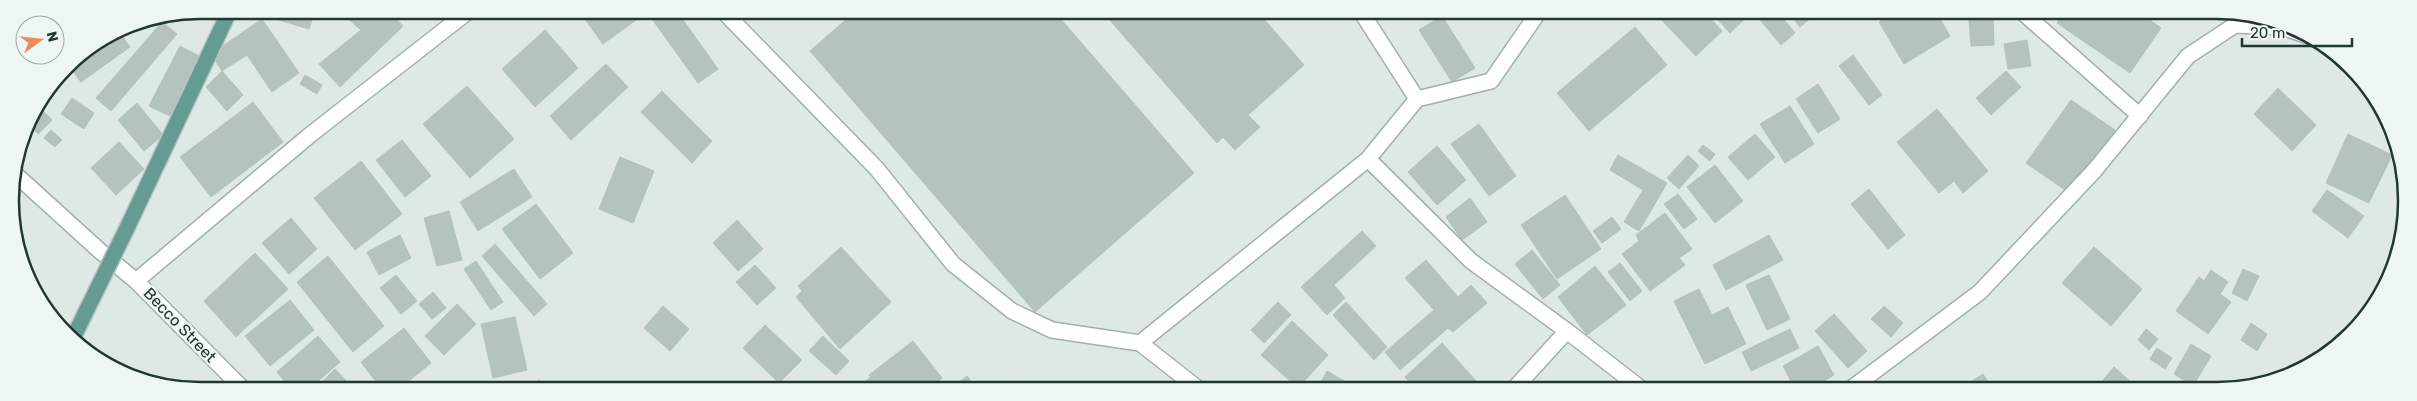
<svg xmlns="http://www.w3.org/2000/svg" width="2417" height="401" viewBox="0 0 2417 401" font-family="Rubik,sans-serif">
<rect width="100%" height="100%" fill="#dee9e5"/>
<!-- building -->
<path fill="#b4c3be" stroke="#b1c2bd" d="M261,10H301L314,14L309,29L259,14Z
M338,10H388L403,26L340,87L319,64L361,30Z
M590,10H676L718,69L698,83L647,12L603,44L582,15Z
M857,10H1053L1194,173L1035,312L810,51Z
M1101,10H1256L1304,65L1248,115L1260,127L1235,150L1223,137L1217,143Z
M1658,10H1703L1722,31L1696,56L1655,13Z
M1709,10H1754L1730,33Z
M1762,10H1776L1795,33L1781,45L1756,15Z
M1787,10H1820L1800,27Z
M1898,10H1935L1950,36L1904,64L1879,22Z
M2065,10H2136L2161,28L2130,73L2057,23Z
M1442,16L1475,68L1452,82L1419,30Z
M1993,17L1994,45L1971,46L1969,19Z
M262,19L299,73L272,92L247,55L222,71L211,54Z
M140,22L136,29L128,24Z
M162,22L177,34L111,111L96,98Z
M1635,27L1667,65L1589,131L1557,93Z
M545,30L578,68L535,107L502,69Z
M119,32L130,47L81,82L70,67Z
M2027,40L2031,66L2008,69L2004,44Z
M180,46L203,58L172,117L149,106Z
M1853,55L1882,95L1869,105L1839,66Z
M606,64L628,87L571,140L550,116Z
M222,71L243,95L227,111L206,87Z
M2006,71L2021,87L1991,115L1976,98Z
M305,75L322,85L317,94L300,84Z
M1818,84L1840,119L1818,133L1796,99Z
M467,86L514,139L470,178L423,124Z
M2278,88L2316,125L2292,151L2254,114Z
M662,91L712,141L692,163L641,112Z
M72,98L94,113L84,129L61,114Z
M2071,100L2115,130L2071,194L2026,163Z
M253,102L283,142L211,197L180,157Z
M137,103L163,135L144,151L118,120Z
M1790,106L1814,144L1785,163L1760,124Z
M40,108L52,120L38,134L27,123Z
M1937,109L1988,171L1963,193L1954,181L1939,193L1897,142Z
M1479,124L1516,176L1489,196L1451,144Z
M51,130L62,140L55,147L44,138Z
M1755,134L1775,157L1748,180L1728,157Z
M2348,134L2392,155L2369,203L2326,183Z
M402,140L431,176L405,197L376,160Z
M119,142L144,169L116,195L91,168Z
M1703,145L1715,154L1710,161L1698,151Z
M1437,146L1466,180L1437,205L1408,172Z
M1618,155L1667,183L1639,231L1624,222L1643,190L1610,170Z
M1688,155L1699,166L1679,189L1667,178Z
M620,157L654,171L633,223L599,209Z
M361,161L402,214L355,250L314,198Z
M1715,165L1743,201L1715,223L1687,187Z
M514,169L532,197L478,231L460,202Z
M1869,189L1905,235L1888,249L1851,204Z
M2327,190L2364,216L2348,238L2312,211Z
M1678,194L1697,219L1684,229L1664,204Z
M1565,195L1601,249L1557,279L1521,225Z
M1470,198L1487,222L1462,240L1446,217Z
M536,204L573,253L540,279L502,229Z
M449,211L462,260L437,266L424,218Z
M1665,213L1692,249L1679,258L1685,265L1650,291L1622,254L1639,241L1636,235Z
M1612,217L1621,229L1602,243L1593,231Z
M291,218L317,249L289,274L262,243Z
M737,220L763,249L738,271L713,243Z
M1362,231L1376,246L1334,285L1345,298L1327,315L1301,287Z
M400,235L411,258L379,275L367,252Z
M1769,235L1783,260L1726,290L1713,265Z
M495,244L547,304L534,316L482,256Z
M841,247L891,302L840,349L796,297L802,291L798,286Z
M2094,247L2142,289L2111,326L2062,283Z
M1532,250L1560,285L1543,299L1515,264Z
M255,253L288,289L236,337L204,301Z
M328,256L384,326L353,352L297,282Z
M1426,260L1458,297L1471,285L1487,303L1453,332L1448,328L1400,370L1385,352L1434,310L1405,278Z
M476,261L503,302L491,310L464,269Z
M1620,263L1642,291L1630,301L1608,272Z
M755,265L776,288L757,305L736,282Z
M1595,266L1626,305L1587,335L1558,297Z
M2243,269L2259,276L2247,301L2232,293Z
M2211,270L2228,282L2220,294L2231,302L2208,334L2176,311L2199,277L2204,281Z
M396,275L417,301L401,314L380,288Z
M1769,275L1790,319L1767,330L1746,285Z
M1699,289L1712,315L1728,307L1746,344L1705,364L1674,301Z
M433,292L446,308L432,319L419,304Z
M290,300L314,330L270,366L245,336Z
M1278,302L1291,315L1264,343L1251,330Z
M1346,302L1387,347L1374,360L1333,315Z
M457,304L476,324L444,355L425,336Z
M663,306L689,329L670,351L644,328Z
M1884,306L1903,323L1891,337L1871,319Z
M1834,314L1867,351L1848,368L1815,331Z
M515,317L527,370L493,378L481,324Z
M1292,321L1328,355L1298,388L1261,355Z
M2251,323L2267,334L2257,351L2241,340Z
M765,325L802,360L779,383L743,348Z
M2353,327L2356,329L2351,335L2343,341Z
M404,328L431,363L396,391H383L361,362Z
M1790,329L1799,348L1751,371L1742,352Z
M2146,329L2158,339L2149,350L2138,340Z
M318,336L340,362L307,391H293L277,372Z
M823,336L849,361L836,375L809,351Z
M913,341L942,378L926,391H868L862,384L871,377L869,375Z
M1442,343L1485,391H1418L1405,377Z
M2191,344L2211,356L2193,386L2174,374Z
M1818,346L1834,375L1807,391H1796L1783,366Z
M2157,348L2172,358L2165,369L2150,359Z
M2114,367L2141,391H2094Z
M335,369L356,391H313Z
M1327,371L1361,391H1316Z
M1983,374L1994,391H1957Z
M967,376L979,391H947Z
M539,380L555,391H532Z
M1017,381L1022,391H1000Z
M2032,383L2035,391H2005V390Z"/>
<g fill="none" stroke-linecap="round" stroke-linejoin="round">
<!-- minor casing -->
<g stroke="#a1b0ac" stroke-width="18">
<path id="minor" d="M722,10L877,169L953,264L1012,311L1052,330L1140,343L1201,391
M1360,10L1417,99
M2020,10L2140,116
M1368,159L1471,261L1567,331L1644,391
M14,173L101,252L136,281L245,391
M136,281L310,135L470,10
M1140,343L1368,159L1417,99L1491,81L1540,10
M1512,391L1567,331
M1848,391L1980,292L2094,171L2188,56L2235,25L2282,27L2311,37"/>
</g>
<!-- major casing -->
<g stroke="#bcc3c2" stroke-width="18">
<path id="major" d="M128,226L230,10"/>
</g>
<!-- minor -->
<use href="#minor" stroke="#fff" stroke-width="15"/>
<!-- major -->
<use href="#major" stroke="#649c94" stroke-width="15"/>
<!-- major-bridge casing -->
<g stroke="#bcc3c2" stroke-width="18" stroke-linecap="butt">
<path id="major-bridge" d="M73,338L128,226"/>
</g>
<!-- major-bridge -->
<use href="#major-bridge" stroke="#649c94" stroke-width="15"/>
</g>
<g text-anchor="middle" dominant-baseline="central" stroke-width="4.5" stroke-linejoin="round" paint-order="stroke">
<!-- street labels -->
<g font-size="16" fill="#203734" stroke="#eef6f3">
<text transform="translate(180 325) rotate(46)">Becco Street</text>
</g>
</g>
<!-- crop -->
<path d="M0 0H2417V401H0ZM200 19H2217A181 181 0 0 1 2398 200V201A181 181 0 0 1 2217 382H200A181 181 0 0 1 19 201V200A181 181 0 0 1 200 19Z" fill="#eef6f3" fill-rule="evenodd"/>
<path fill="none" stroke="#203734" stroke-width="2.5" d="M200 19H2217A181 181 0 0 1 2398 200V201A181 181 0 0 1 2217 382H200A181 181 0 0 1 19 201V200A181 181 0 0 1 200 19Z"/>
<!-- north arrow -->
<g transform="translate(40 40) rotate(75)"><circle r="24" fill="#eef6f3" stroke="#9caaa7"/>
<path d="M0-4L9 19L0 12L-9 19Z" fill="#eb8d5a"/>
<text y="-8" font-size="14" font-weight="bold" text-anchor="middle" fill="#203734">N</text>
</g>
<!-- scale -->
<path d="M2242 38v8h110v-8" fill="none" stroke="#203734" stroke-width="2.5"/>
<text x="2250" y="38" font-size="15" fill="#203734" stroke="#eef6f3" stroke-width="4" paint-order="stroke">20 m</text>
</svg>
